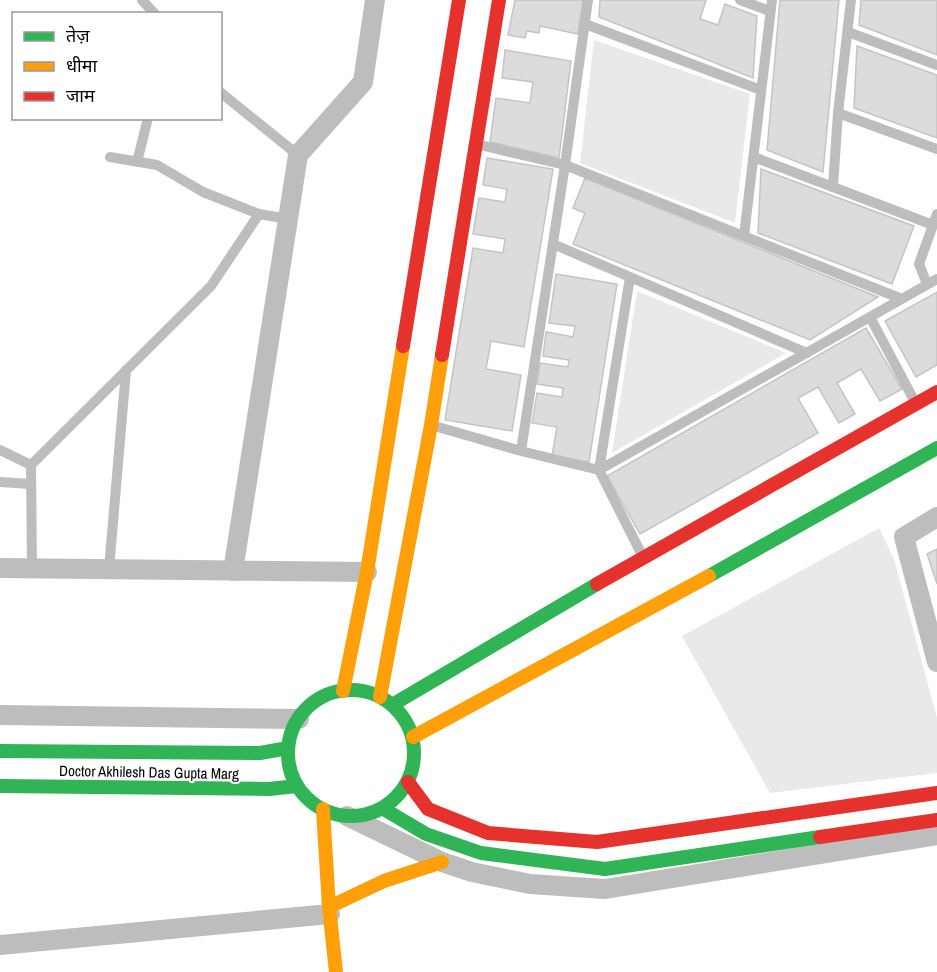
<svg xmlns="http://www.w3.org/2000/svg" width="937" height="972" viewBox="0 0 937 972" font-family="'Archivo Narrow','Noto Sans Devanagari',sans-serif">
<rect width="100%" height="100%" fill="#fff"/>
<!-- green -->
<path fill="#e9e9e9" d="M594,40L750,94L735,223L580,163Z
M637,291L786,353L612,453Z
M879,528L894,559L937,718V773L770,793L682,636Z"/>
<!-- building -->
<path fill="#dcdcdc" stroke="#c4c4c4" stroke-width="1.5" d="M515,0H583L578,34L540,26L539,33L527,31L525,38L508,35Z
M600,0H706L700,19L718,25L725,4L757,16L753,78L599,17Z
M780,0H839L823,172L767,150Z
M861,0H937V55L859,25Z
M857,46L937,75V138L854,108Z
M505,50L571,61L559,158L490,142L496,98L530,103L533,82L502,78Z
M487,158L553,169L524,347L491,341L486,369L521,375L512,431L445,420L473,248L503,253L505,239L473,234L479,198L505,202L507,189L483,185Z
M761,169L914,226L892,284L758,233Z
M585,178L878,297L810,340L573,244L585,213L573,208Z
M556,274L617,284L589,462L552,456L557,427L532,423L537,393L562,397L563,388L537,384L540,363L568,367L569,360L543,356L546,332L573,337L575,326L549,323Z
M937,292V365L916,377L885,321Z
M866,328L902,389L880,401L861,369L837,383L855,414L839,423L818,387L798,398L818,433L640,534L607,476Z
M937,549V584L927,554Z"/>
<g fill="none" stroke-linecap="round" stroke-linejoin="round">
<!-- lane -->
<path stroke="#bdbdbd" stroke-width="10" d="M142,0L155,14
M740,0L770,11
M585,24L761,90
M848,32L937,65
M220,92L298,155
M838,113L937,149
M476,144L565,165L902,299
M110,157L157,165L203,192L259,214
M754,157L933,225
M137,162L148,118
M833,187L838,113L851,0
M744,236L772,0
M553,244L807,353
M630,277L599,470L643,557
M927,284L919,264L937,214
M870,317L916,404
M431,425L521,451L599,470L937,279
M0,450L31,465L211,286L259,214L288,219
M521,451L565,165L588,0
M31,465L32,569
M0,482L31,484
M109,569L126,370"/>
<!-- street -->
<path stroke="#bdbdbd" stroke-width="20" d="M937,517L904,537L937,662
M0,568L367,572
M233,571L298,155L363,82L375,0
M0,715L299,719
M347,816L442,862L472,872L530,884L605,889L937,835
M0,945L330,914"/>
<!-- fast -->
<path stroke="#30b455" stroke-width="14" d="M709,576L937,448
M288 753a63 63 0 1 1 126 0a63 63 0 1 1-126 0Z
M392,705L597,584
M0,751L260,753L288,748
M0,786L269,789L297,786
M382,808L426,834L481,853L605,869L820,837"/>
<!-- slow -->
<path stroke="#ff9f0a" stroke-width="14" d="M343,691L367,572L403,346
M380,697L431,425L442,355
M413,737L709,576
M323,809L329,907L336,972
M329,907L384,881L442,862"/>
<!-- jam -->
<path stroke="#e5322d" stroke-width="14" d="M403,346L459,0
M442,355L499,0
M597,584L937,392
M408,782L428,809L488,833L597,842L937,793
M820,837L937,820"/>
</g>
<g text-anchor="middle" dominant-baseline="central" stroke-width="4.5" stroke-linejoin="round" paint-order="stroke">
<!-- street labels -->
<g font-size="15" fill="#000" stroke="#fff">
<text transform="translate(149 772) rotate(1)">Doctor Akhilesh Das Gupta Marg</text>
</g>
</g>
<!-- legend -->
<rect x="12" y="12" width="210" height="108" fill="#ffffff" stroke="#999999" stroke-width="1.5"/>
<rect x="24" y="32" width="30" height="9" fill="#30b455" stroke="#999999" stroke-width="1.5"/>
<text x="66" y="42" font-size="18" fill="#000000">तेज़</text>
<rect x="24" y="62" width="30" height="9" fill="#ff9f0a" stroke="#999999" stroke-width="1.5"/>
<text x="66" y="72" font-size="18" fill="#000000">धीमा</text>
<rect x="24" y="92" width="30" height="9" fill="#e5322d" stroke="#999999" stroke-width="1.5"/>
<text x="66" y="102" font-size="18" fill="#000000">जाम</text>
</svg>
